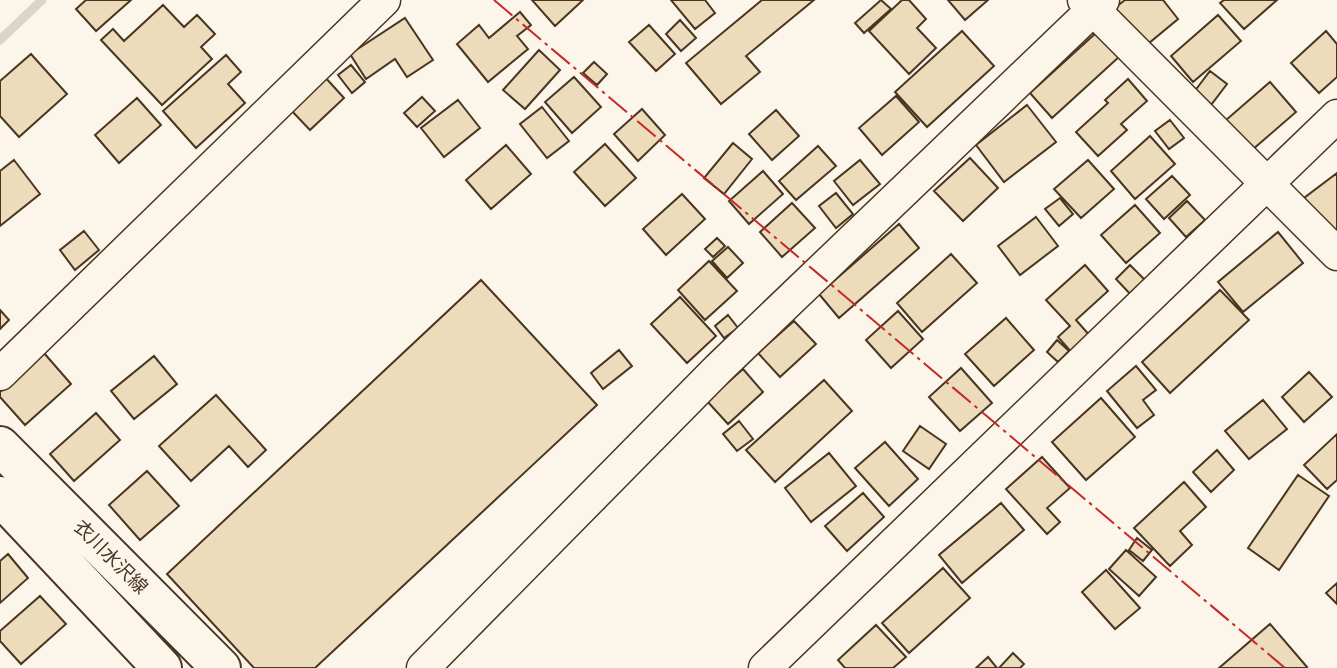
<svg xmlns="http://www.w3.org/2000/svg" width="1337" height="668" viewBox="0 0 1337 668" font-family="'DM Sans','Noto Sans JP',sans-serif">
<rect width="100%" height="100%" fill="#fbf6e9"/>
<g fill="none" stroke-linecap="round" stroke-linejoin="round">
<!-- stream -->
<path stroke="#dcd4c6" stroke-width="9" d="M0,40L42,0"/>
</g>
<!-- building -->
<path fill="#ecdcbc" stroke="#4a3520" stroke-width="2" d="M86,0H131L96,31L76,9Z
M532,0H583L555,26Z
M671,0H705L715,13L695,29Z
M762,0H814L746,56L760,72L721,104L686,63Z
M881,0L891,9L864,33L855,23Z
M902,0H909L926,19L917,28L936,48L909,74L869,31Z
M948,0H988L965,20Z
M1125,0H1163L1178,19L1143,48L1112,10Z
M1224,0H1277L1244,29L1220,3Z
M163,5L184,27L197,15L215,34L201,47L212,59L162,105L101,40L113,29L124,41Z
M520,12L531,25L517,36L528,49L488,82L457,44L479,25L489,38Z
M1218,15L1241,41L1193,82L1171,56Z
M405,18L433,60L407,77L395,59L366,79L350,54Z
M680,20L696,38L681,51L666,34Z
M649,25L675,54L656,71L629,42Z
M962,31L994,66L927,127L895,92Z
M1326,31L1337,44V77L1319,93L1291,63Z
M1097,32L1120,56L1052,118L1030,93Z
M539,50L560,70L525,109L503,90Z
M31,54L67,94L19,137L0,116V81Z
M226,55L241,72L228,84L245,103L196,148L163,111Z
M594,62L607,74L597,85L583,73Z
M351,65L365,82L352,93L338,75Z
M1210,71L1227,84L1211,105L1194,92Z
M324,76L344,98L310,130L289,108Z
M574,77L601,107L572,133L545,102Z
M1128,79L1147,101L1121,124L1127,130L1098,156L1076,132L1108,103L1105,100Z
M1270,82L1296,112L1252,150L1226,120Z
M896,96L919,122L882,155L859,128Z
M422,97L435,111L417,127L404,113Z
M137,98L161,125L119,163L95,135Z
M458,100L480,128L444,157L421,128Z
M1027,105L1056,142L1004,182L976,145Z
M542,107L569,141L547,158L520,124Z
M642,109L665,135L638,161L614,134Z
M776,110L799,136L772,160L749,134Z
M1170,120L1184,138L1169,149L1155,131Z
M1150,136L1175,164L1135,199L1111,171Z
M733,143L752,159L724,194L704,178Z
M605,144L636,178L605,206L574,172Z
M506,145L531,174L491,209L466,180Z
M818,146L836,166L796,200L779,181Z
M970,158L998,188L963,221L934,191Z
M14,160L40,194L0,226V171Z
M860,160L880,184L853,205L834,181Z
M1088,160L1114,189L1081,218L1054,189Z
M763,171L783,194L749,224L729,201Z
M1337,173V229L1327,237L1300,201Z
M1172,176L1190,195L1164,219L1146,199Z
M836,193L853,214L836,228L819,206Z
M682,194L705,219L666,255L643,229Z
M1060,198L1073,214L1059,226L1045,209Z
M1187,201L1205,220L1186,237L1169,218Z
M792,203L815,228L782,257L760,232Z
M1135,205L1160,233L1126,263L1101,235Z
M1036,217L1058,246L1020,275L998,246Z
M899,224L919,248L839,318L819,294Z
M84,231L99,250L75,270L60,250Z
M1278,232L1303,263L1243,312L1218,282Z
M717,238L725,246L713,257L705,249Z
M728,247L743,263L727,278L712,261Z
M951,254L977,283L922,332L897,303Z
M709,261L737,291L705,320L678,290Z
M1085,265L1108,291L1076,320L1091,337L1073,354L1058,337L1070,326L1046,300Z
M1130,265L1146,281L1132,296L1116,279Z
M481,280L597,405L315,668H254L167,574Z
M1220,290L1249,320L1170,393L1142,362Z
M680,297L716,336L687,363L651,324Z
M0,310L9,320L0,329Z
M898,311L923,339L891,368L866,340Z
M728,315L738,328L724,338L715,326Z
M1006,318L1034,350L994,386L965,354Z
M794,321L816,344L780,377L758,353Z
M1057,340L1069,351L1058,362L1047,352Z
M619,350L632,366L603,389L591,373Z
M44,353L71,384L25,425L0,397V392Z
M154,356L177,384L134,419L111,391Z
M1136,366L1156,390L1143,400L1154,415L1137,428L1107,391Z
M961,368L992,403L960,431L929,397Z
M743,369L763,392L728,424L707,401Z
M1309,372L1332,397L1304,422L1282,397Z
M824,380L852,411L775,482L746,450Z
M216,395L266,450L248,467L229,446L191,481L159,446Z
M1101,398L1135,437L1086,480L1052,442Z
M1263,400L1287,429L1249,459L1225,431Z
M96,413L120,440L74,481L50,454Z
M739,421L753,439L737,451L723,434Z
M920,426L946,444L929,469L903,451Z
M1337,434V480L1327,489L1304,465Z
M885,442L918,479L889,506L855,468Z
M1217,450L1234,470L1211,492L1193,472Z
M829,453L856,486L811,522L785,488Z
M1042,457L1070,488L1047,508L1060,522L1047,534L1006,489Z
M147,471L179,506L140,540L109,505Z
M1298,475L1329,496L1279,570L1248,548Z
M1184,482L1206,507L1180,531L1192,545L1170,566L1134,528Z
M863,493L884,517L847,551L825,526Z
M1001,503L1024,530L962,583L939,555Z
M1137,538L1152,550L1143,561L1129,550Z
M1126,550L1156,577L1139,596L1109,569Z
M8,554L28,578L0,603V561Z
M943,568L970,598L909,653L882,623Z
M1106,570L1140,608L1115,629L1082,592Z
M1337,583V604L1326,593Z
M40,596L66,624L21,664L0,641V631Z
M1270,624L1307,667L1305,668H1219Z
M876,625L906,657L893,668H845L838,660Z
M1013,653L1024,664L1020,668H999Z
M988,657L997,668H976Z"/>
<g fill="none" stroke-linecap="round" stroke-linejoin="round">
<!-- minor casing -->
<g stroke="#4a3520" stroke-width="35">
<path id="minor" d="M1084,0L1337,254
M0,374L384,0
M423,668L718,369L1103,0
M765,668L1337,116"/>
</g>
<!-- major casing -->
<g stroke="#4a3520" stroke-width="42">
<path id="major" d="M0,446L221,668
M0,496L162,668"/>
</g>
<!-- minor -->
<use href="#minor" stroke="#fbf6e9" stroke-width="32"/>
<!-- major -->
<use href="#major" stroke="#fbf6e9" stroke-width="38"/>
<!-- power -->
<path stroke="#c62828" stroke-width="2" stroke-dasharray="24 5 3.5 5" stroke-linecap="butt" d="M494,0L1285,668"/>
</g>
<g text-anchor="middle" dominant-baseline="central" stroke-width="5" stroke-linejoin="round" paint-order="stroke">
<!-- street labels -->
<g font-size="19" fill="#4a3520" stroke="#fbf6e9">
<text transform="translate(111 557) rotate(45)">衣川水沢線</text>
</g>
</g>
</svg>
